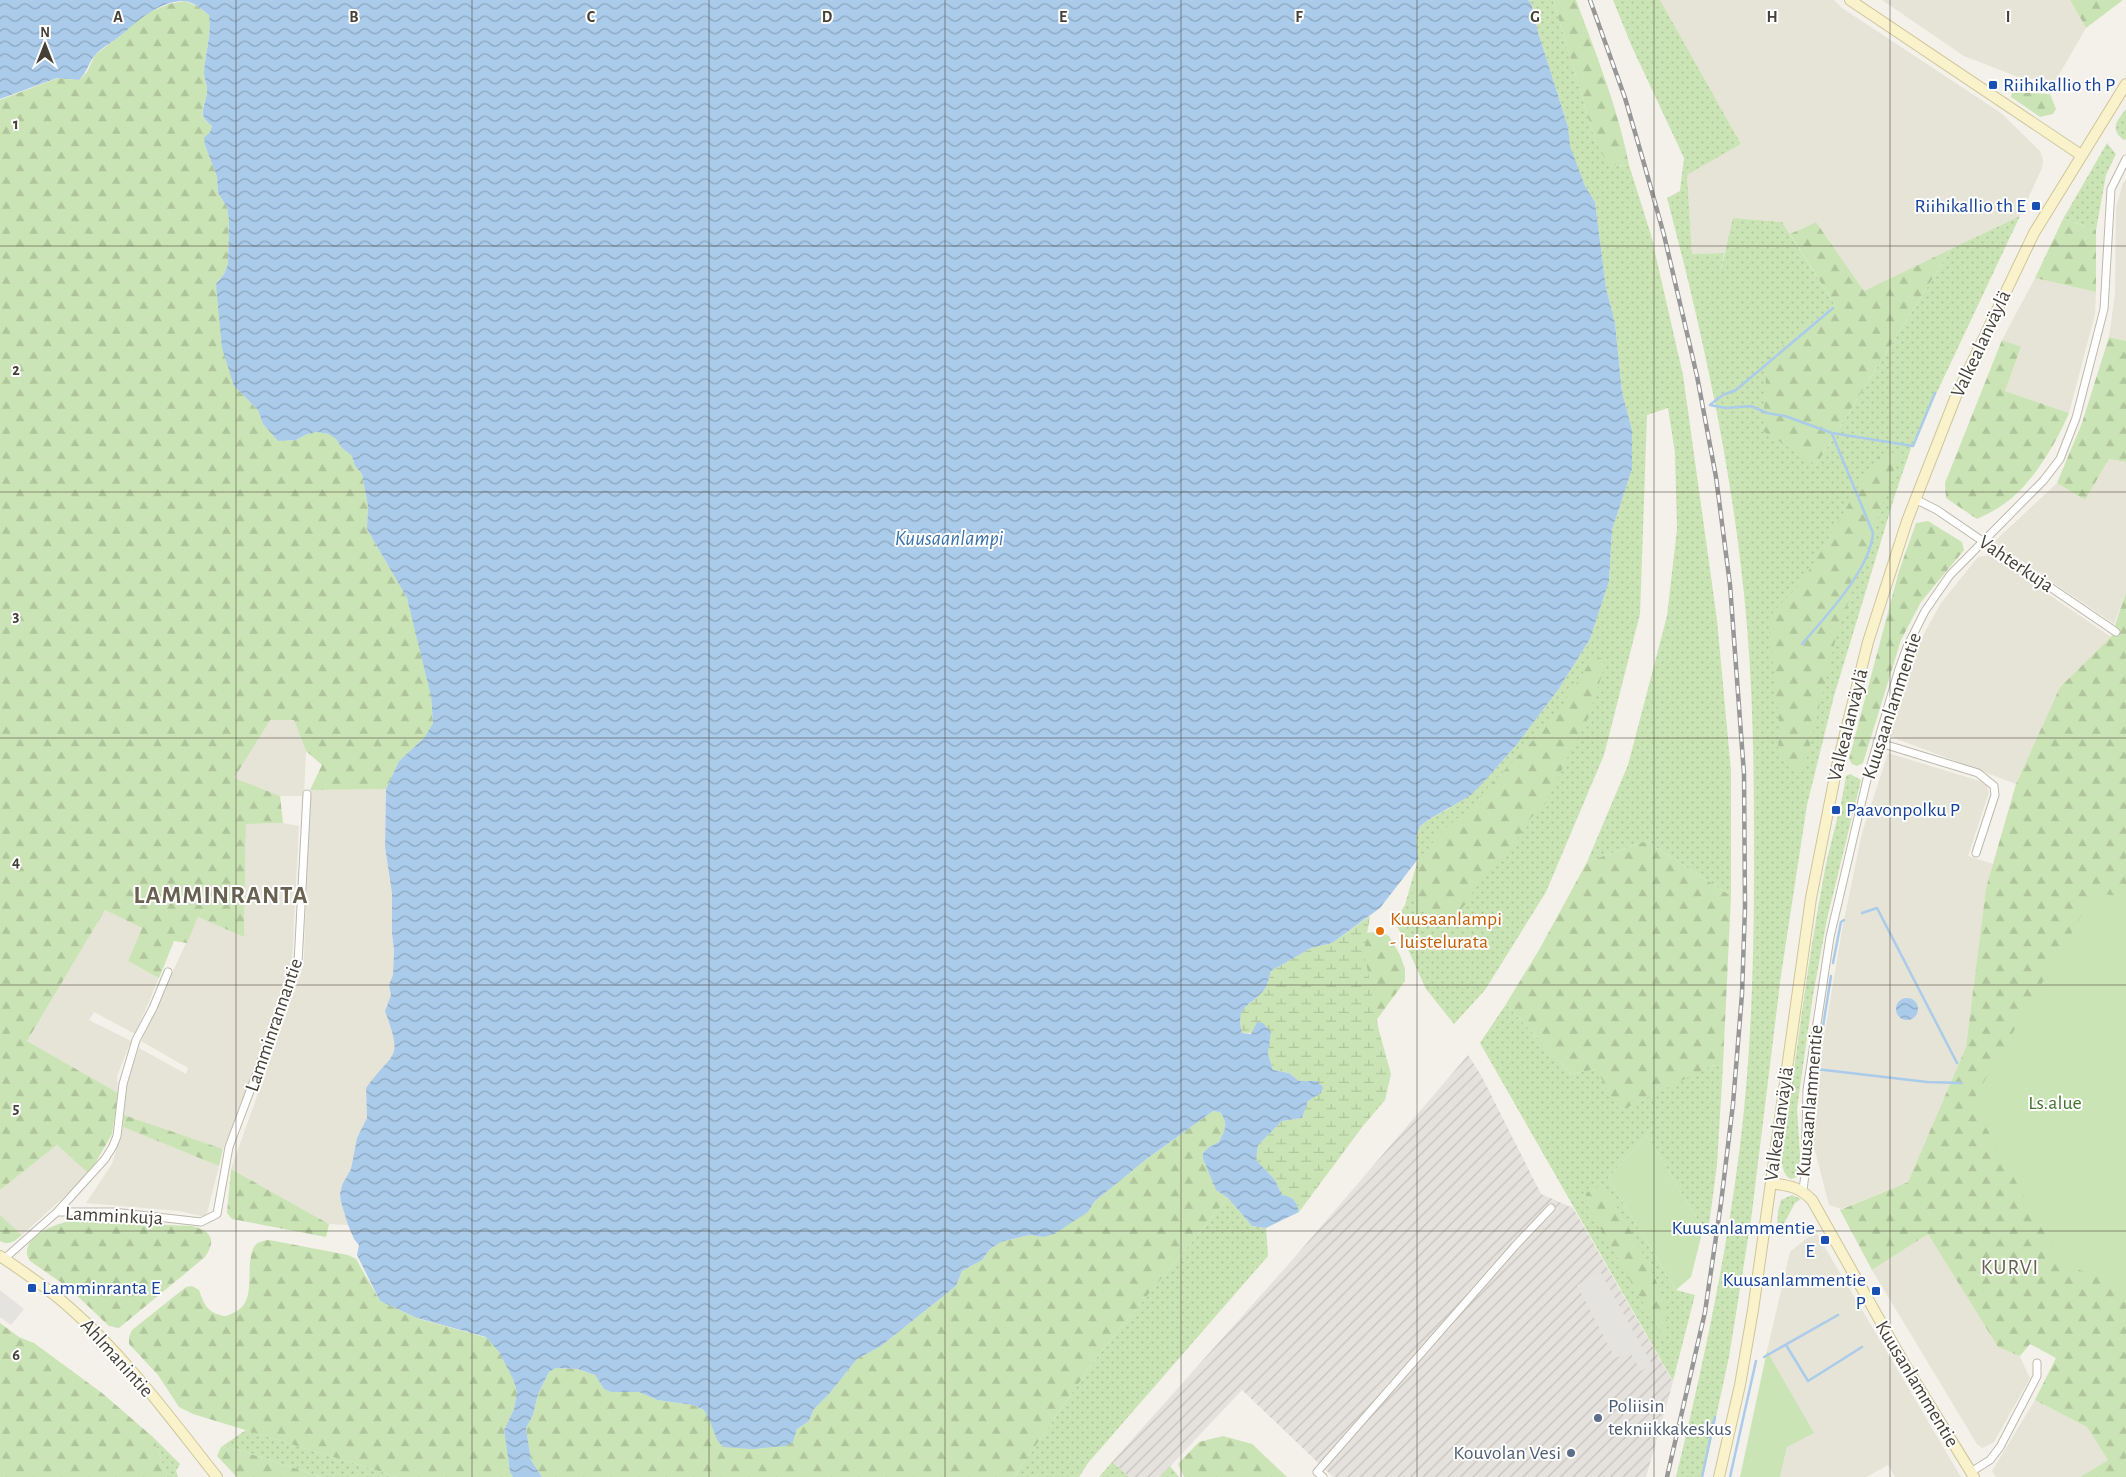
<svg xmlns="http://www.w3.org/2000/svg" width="2126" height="1477" viewBox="0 0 2126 1477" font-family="'Alegreya Sans',sans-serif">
<defs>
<pattern id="industrial-furrows" width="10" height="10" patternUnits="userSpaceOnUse" patternTransform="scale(1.25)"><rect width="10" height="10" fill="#e5e2dd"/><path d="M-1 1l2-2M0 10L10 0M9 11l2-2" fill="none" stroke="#c6c3be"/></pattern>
<pattern id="grass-dots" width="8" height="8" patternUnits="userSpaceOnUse" patternTransform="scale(1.25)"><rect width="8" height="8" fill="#cbe4b5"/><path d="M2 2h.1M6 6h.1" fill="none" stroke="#b0c59c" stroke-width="1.8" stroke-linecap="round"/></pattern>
<pattern id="forest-firs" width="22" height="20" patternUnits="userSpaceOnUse" patternTransform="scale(1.25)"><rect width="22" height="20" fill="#cbe4b5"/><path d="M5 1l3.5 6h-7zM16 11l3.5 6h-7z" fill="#b0c59c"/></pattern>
<pattern id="wetland-marsh" width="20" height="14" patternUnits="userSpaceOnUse" patternTransform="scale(1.25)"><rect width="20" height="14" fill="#cbe4b5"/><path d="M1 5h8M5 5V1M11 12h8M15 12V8" fill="none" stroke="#b0c59c"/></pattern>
<pattern id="water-waves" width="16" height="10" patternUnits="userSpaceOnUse" patternTransform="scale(1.25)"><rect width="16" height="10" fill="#aacbea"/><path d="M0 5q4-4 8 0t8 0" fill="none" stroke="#8ca6bf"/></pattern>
</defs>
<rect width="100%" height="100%" fill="#f3f1e9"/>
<!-- residential -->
<path fill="#e6e3d7" d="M1660,0H1834L1842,8L2001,113L2040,151L2043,160L2042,168L2020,216L1864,291L1816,222L1790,234L1782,222L1734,218L1724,253L1692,254L1687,175L1741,144Z
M1882,0H2070L2086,28L2056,80L2021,78L1964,56Z
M2126,180V341L2109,337L2115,294L2116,208L2123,183Z
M2035,278L2096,292L2095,314L2069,413L2005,391L2021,348L2002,340Z
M2109,459L2126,462V592L2114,624L1994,542L2057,483L2085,500Z
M1991,555L2111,637L2060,687L2016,784L1889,736L1908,668L1921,639L1941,603L1978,557Z
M270,719L294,720L306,751L304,796H280L233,778Z
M1888,753L1986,783L1989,792L1968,856L1993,864L1986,888L1966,1047L1908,1182L1841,1209L1829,1205L1809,1127L1842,930L1862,833Z
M386,789L385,847L392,893V934L394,950L393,975L390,985L391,995V1001L386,1005L395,1037V1054L391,1060L366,1088L367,1118L357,1138L351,1169L342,1185L340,1194L341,1202L348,1225L329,1224L231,1169L302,970L304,957L310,790Z
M283,823L299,826L292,961L246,1095L223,1149L124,1115L127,1084L139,1048L186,1074L188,1068L141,1041L198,917L244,937L246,824Z
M105,910L142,928L128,961L159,978L135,1034L94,1012L89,1020L131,1041L117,1076L118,1093L27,1041Z
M123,1127L219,1166L206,1217L179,1211L86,1203L112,1164Z
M57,1145L89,1174L22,1235L0,1215V1190Z
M1817,1234L1961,1477H1895L1888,1465L1866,1477H1780L1787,1447L1813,1433L1767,1351L1790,1252L1807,1238Z
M1928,1234L1998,1347L2019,1355L2030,1378L1994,1442L1982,1448L1977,1444L1872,1270Z
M2035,1400L2087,1427L2108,1460L2080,1477H1996L1992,1471Z"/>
<!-- industrial -->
<path fill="url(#industrial-furrows)" d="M1468,1055L1481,1075L1541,1194L1573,1208L1673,1382L1646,1477H1333L1242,1390L1160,1477H1129L1112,1462L1294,1258Z"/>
<!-- grass -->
<path fill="url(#grass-dots)" d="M1528,0H1553L1596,143L1620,166L1629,165L1651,235L1683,375L1717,620L1731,771V896L1646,841L1587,862L1628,765L1667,616L1677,529L1675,453L1668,408L1647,415L1640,614L1604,755L1546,892L1485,990L1454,1024L1426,989L1395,921L1405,905L1418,859L1416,837L1420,826L1428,820L1448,809L1490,775L1518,743L1558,690L1590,639L1609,581L1612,530L1632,469V430L1622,392L1615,323L1606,288L1595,202L1585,186L1569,146L1568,127L1538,32L1531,3Z
M1613,0H1660L1741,144L1687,175L1692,254L1724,253L1720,273L1733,218L1782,222L1835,305L1767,359L1816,465L1951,249L2020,216L1912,445L1895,495L1834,696L1807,805L1781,975L1751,1220L1729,1357L1703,1477H1676C1699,1382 1720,1286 1734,1190C1750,1085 1754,979 1754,872C1754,790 1754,708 1747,626C1735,482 1704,337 1667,198L1680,191L1684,158L1632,47Z
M2126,109V139L2124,140C2109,129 2117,121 2126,109Z
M2107,143L2116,154L2106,175L2096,230L2063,219Z
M1850,774L1861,780L1827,919L1813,995L1797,1109L1801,1170L1797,1177L1791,1179C1783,1175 1782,1166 1782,1158C1795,1065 1806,972 1823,880C1829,845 1841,811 1846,776Z
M1506,1004L1571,1074L1596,1069L1723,1065L1717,1165L1709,1225L1703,1229L1647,1135L1608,1178L1676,1290L1695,1295L1673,1381L1480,1043Z
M1792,1195L1801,1199L1795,1203L1782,1227L1777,1228L1778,1211L1781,1200Z
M1228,1198L1252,1226L1266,1228L1268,1256L1088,1463L1079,1477H1014L1099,1354Z
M246,1430L398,1477H322L232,1448L221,1447Z
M154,1438L180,1464L176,1471L178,1477H167Z
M1112,1462L1129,1477H1099Z
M1170,1466L1179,1477H1160Z"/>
<!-- forest -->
<path fill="url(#forest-firs)" d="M1553,0H1576C1596,54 1618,108 1629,165C1608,168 1605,159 1596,143Z
M2070,0H2123L2086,28Z
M185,1L197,6L209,15C212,35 205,53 204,73C204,79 208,86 207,92C205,108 195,114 212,126L205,145L217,177L218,193L227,207L229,220L228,264L224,274L216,284L234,386L258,410L263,424L278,441L296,440L307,434L317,432L330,434L336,439L342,448L352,456L355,466L362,474L368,506L367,529L407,598L423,659L431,696L433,723L424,738L399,761L386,789L310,790L322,765L306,751L294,720H270L234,778L280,796L283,823L246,824L244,937L198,917L187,943L174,941L159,978L128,961L142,928L105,910L27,1041L118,1093L112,1134L89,1174L57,1145L0,1190V100L58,78L79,80L87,72L95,55L120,36L143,15L169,4Z
M2012,92L2050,94L2056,109L2053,114L2040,117L2011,97Z
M2063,219L2096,230V292L2035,278Z
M1816,222L1864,291L1951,249L1816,465L1763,431L1767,358L1835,305L1790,234Z
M2109,337L2126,341V462L2109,459L2085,500L2057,483L2082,423Z
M2002,340L2021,347L2005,391L2069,413C2056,444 2030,488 2001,506C1994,511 1985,515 1977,519L1946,498L1945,483Z
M1891,452L1899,457L1836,638L1804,770L1794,771L1786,765L1778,749L1779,722L1769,625L1773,612L1802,582L1870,468L1879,456Z
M1928,521L1962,542L1964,550L1921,602L1901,640L1863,763L1857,766L1852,764L1849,759L1899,571L1916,523Z
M2126,592V1477H2080L2108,1460L2087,1427L2035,1400L2056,1358L2030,1344L2020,1356L1998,1347L1928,1234L1872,1270L1840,1210L1908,1182L1966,1047L1986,888L2016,784L2060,687L2111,637Z
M1594,656L1603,659L1604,669L1585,726L1572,748L1546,803L1529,820L1511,849L1481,878L1468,901L1448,925L1416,908L1412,891L1421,862L1436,837L1468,809L1554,718Z
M1646,841L1731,896L1723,1065H1713L1620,1111L1596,1069L1571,1074L1506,1004L1539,950L1587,862Z
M1381,932L1389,936L1400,955L1405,969V981L1367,1033L1361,933Z
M1213,1111L1220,1112C1229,1125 1225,1129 1219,1142L1209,1147L1203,1153V1159L1216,1190L1228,1198L1099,1354L1014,1477H542L531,1460L526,1428L533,1415L538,1394L549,1372L556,1368L578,1369L595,1375L604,1389L611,1392H639L657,1400L693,1405L704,1410L711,1421L717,1440L793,1442L797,1429L809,1421L814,1409L829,1394L857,1359L881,1346L956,1286L962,1271L982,1260L990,1249L1001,1242L1029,1235L1043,1237L1088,1212L1095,1201L1148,1158Z
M124,1115L223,1149L219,1166L123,1127Z
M231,1169L329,1224L326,1237L232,1219L227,1213Z
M1600,1186L1605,1187C1621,1216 1683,1309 1663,1338L1586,1203V1193Z
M0,1215L22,1235C15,1241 9,1246 0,1241Z
M70,1221L192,1226C211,1231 217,1239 205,1257L119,1328L109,1326L69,1288L30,1261C16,1240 53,1224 70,1221Z
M269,1240L348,1255L356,1259L380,1301L419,1319L488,1338L499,1352L513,1378L517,1393L514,1409L504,1430L510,1472L513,1477H398L193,1414L179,1407L158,1375L129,1344V1337L132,1330L186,1287L192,1286L199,1290C203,1302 207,1312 220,1315C225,1317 226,1316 231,1314C259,1304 244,1271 253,1249C256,1242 262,1241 269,1240Z
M0,1323L19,1337L34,1343L102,1393L154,1438L167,1477H0Z
M1223,1436L1252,1444L1287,1477H1184L1178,1464L1199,1442Z
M221,1447L232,1448L322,1477H237L217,1456Z"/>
<!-- wetland -->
<path fill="url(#wetland-marsh)" d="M1370,916L1364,951L1379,1031L1391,1074L1385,1100L1363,1126L1299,1212C1296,1200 1293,1197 1282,1195L1275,1180L1256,1160L1258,1145L1282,1121L1302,1118L1308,1101L1321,1093L1317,1081H1299L1289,1073L1273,1070L1268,1054L1271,1032L1242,1033C1235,1005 1249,1008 1264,990C1268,985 1269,977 1271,971L1311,948L1332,943Z"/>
<!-- green -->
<path fill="#cbe4b5" d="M2095,893L2126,897V1287L2061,1263L1972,1102Z
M1647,1135L1703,1229L1691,1277L1676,1290L1608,1178Z
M1767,1351L1814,1433L1787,1447L1780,1477H1740Z"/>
<!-- parking -->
<path fill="#e5e3e0" d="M1601,1273L1652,1365L1641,1371L1630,1352L1615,1358L1577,1285Z
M0,1290L24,1309L11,1325L0,1317Z"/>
<!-- water -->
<path fill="url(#water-waves)" d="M0,0H1528L1531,3L1538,32L1568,127L1570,146L1585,186L1595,202L1606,288L1615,323L1622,392L1632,430V469L1612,530L1609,581L1590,639L1558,690L1518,743L1490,775L1471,795L1428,820L1420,826L1416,837L1418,859L1380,908L1332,943L1311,948L1271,971C1269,977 1268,985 1264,990C1250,1007 1235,1005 1242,1033L1251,1034L1257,1022L1263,1023L1271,1032L1268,1054L1273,1070L1289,1073L1299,1081H1317L1323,1087L1321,1093L1308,1101L1302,1118L1282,1121L1258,1145L1256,1160L1275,1180L1282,1195C1293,1197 1296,1200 1299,1212L1266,1228L1252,1226L1228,1198L1216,1190L1203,1159V1153L1209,1147L1219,1142C1225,1129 1229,1125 1220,1112L1213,1111L1148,1158L1095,1201L1088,1212L1054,1234L1043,1237L1029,1235L1001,1242L990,1249L982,1260L962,1271L956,1286L881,1346L857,1359L829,1394L814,1409L809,1421L797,1429L793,1442L786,1446L752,1449L723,1447L717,1440L710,1421L704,1410L693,1405L657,1400L639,1392H611L604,1389L595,1375L578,1369L556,1368L549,1372L538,1394L533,1415L526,1428L531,1460L542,1477H513L510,1472L504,1430L514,1409L517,1392L513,1379L499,1352L486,1337L417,1318L380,1301L357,1255L359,1245L354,1239L348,1225L341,1202L340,1194L342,1185L351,1169L357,1138L367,1118L366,1088C393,1050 404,1062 385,1011L391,995L389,985L393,975L394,950L392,934V893L385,847L386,789L399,761L424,738L433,723L431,696L407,598L367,529L368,506L362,474L355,466L352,456L342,448L336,439L329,434L317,432L307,434L296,440L278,441L263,424L258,410L234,386L222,348L216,284L224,274L228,264L229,220L227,207L218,193L217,177L205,145L204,138L210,132L212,126C196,114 205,109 207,92C208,86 204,79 204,73C205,53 212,35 209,15C202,10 194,2 185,1C160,0 138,21 121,35C113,42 103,47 96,54C89,61 88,71 79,80L57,78L0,99Z
M1896 1009a11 11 0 1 1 22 0a11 11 0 1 1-22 0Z"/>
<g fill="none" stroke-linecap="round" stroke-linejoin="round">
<!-- stream -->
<path stroke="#aacbea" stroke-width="2.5" d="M1711,404L1723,395L1736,390L1833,308
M1710,405L1726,408L1751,406L1767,413L1785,416L1832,433L1913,446L1935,393
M1802,644C1826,616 1870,570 1873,533L1832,434
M1862,913L1877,908L1957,1063
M1833,963L1841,922L1844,920
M1821,1039L1831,976
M1816,1069L1927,1082L1961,1083
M1786,1345L1808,1381L1862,1347
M1764,1357L1838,1315
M1702,1477L1715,1417
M1730,1477L1756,1361"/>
<!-- street casing -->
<g stroke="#beb9ac" stroke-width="9">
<path id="street" d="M1915,499L1937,510L2116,632
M1877,742L1978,773L1994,786L1995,795L1976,853
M1803,1190L1805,1174L1807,1090L1830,937L1868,775L1899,669L1907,647L1925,611L1950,575L2043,481L2060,459L2076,418L2104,309L2111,189L2126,159
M57,1212L105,1159L113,1146L117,1136L123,1084L136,1040L153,1008L168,972
M4,1259L57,1212H113L201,1222L217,1214L229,1147L298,963L307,794
M1971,1472L1990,1460L2000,1447L2037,1376V1363
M1323,1477L1317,1472L1515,1246L1551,1208"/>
</g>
<!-- secondary casing -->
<g stroke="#cfc59c" stroke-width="12">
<path id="secondary" d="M1850,0L2081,155
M1771,1183C1790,1186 1798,1186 1812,1200L1905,1365L1974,1477
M0,1256C24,1272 49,1289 70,1308C126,1357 171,1419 217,1477
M1719,1477L1740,1385L1753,1310L1811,898L1837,766L1868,642L1907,521L1956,396L2034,233L2126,84"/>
</g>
<!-- street -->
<use href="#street" stroke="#fff" stroke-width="7"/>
<!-- secondary -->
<use href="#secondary" stroke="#faf2cb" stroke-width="10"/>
<!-- rail casing -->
<g stroke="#979797" stroke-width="4.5">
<path id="rail" d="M1590,0L1625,98L1645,167L1664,235L1697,376L1716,477L1730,585L1744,774L1745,907L1742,994L1733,1104L1721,1203L1705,1312L1667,1477"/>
</g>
<!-- rail -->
<use href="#rail" stroke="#fff" stroke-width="2.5" stroke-dasharray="8" stroke-linecap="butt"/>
</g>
<!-- grid -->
<path fill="none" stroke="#464138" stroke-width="1" stroke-opacity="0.55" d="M236,0V1477M472,0V1477M709,0V1477M945,0V1477M1181,0V1477M1417,0V1477M1654,0V1477M1890,0V1477M0,246H2126M0,492H2126M0,738H2126M0,985H2126M0,1231H2126"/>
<!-- markers -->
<g fill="#1a4fb4" stroke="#fff" stroke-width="2">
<rect x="1988" y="80" width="10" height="10" rx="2.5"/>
<rect x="2031" y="201" width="10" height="10" rx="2.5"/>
<rect x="1831" y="805" width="10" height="10" rx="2.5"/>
<rect x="1820" y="1235" width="10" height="10" rx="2.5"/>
<rect x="27" y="1283" width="10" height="10" rx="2.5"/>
<rect x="1871" y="1286" width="10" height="10" rx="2.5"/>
</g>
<circle fill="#e8710a" stroke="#fff" stroke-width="2" cx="1380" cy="931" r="5"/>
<g fill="#5c6f8a" stroke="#fff" stroke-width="2">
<circle cx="1598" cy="1418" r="5"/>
<circle cx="1571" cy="1453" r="5"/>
</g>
<g text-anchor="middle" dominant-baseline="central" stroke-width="4" stroke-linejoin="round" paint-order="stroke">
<!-- transit labels -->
<g font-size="20" fill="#164399" stroke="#fff" text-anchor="start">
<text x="2003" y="85">Riihikallio th P</text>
<text x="2026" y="206" text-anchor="end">Riihikallio th E</text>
<text x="1846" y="810">Paavonpolku P</text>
<text x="1815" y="1228" text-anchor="end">Kuusanlammentie<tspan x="1815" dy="23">E</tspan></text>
<text x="1866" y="1280" text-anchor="end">Kuusanlammentie<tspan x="1866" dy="23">P</tspan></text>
<text x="42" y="1288">Lamminranta E</text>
</g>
<!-- street labels -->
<g font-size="20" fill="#464138" stroke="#fff">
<text transform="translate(1981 344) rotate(-65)">Valkealanväylä</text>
<text transform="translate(2016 564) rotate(34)">Vahterkuja</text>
<text transform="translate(1892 706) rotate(-72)">Kuusaanlammentie</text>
<text transform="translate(1848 725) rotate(-76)">Valkealanväylä</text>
<text transform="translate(274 1025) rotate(-71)">Lamminrannantie</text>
<text transform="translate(1810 1101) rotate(-85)">Kuusaanlammentie</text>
<text transform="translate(1779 1124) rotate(-82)">Valkealanväylä</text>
<text transform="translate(114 1216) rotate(3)">Lamminkuja</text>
<text transform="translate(117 1358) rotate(48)">Ahlmanintie</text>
<text transform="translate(1917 1384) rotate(59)">Kuusanlammentie</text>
</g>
<!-- food labels -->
<g font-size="20" fill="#c56008" stroke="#fff" text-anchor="start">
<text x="1390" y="919">Kuusaanlampi<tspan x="1390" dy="23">- luistelurata</tspan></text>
</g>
<!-- park labels -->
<g font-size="20" fill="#44732f" stroke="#fff">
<text x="2055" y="1103">Ls.alue</text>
</g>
<!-- service labels -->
<g font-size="20" fill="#4e5e75" stroke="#fff" text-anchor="start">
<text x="1608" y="1406">Poliisin<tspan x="1608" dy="23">tekniikkakeskus</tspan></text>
<text x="1561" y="1453" text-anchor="end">Kouvolan Vesi</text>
</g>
<!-- water labels -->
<g font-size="21" font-style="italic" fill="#3971a9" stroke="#fff">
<text x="949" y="538">Kuusaanlampi</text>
</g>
<!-- neighbourhood labels -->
<g font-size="21" letter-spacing="1" fill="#686050" stroke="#fff">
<text x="2010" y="1267">KURVI</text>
</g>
<!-- district labels -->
<g font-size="25" font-weight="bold" letter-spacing="1" fill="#686050" stroke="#fff">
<text x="221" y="895">LAMMINRANTA</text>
</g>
</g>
<g font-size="16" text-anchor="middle" font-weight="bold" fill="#464138" stroke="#fff" stroke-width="4" stroke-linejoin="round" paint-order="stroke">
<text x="118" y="22">A</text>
<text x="354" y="22">B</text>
<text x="591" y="22">C</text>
<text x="827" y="22">D</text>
<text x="1063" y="22">E</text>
<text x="1299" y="22">F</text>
<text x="1535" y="22">G</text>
<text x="1772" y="22">H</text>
<text x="2008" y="22">I</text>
<text x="16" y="129">1</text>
<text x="16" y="375">2</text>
<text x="16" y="621">3</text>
<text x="16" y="867">4</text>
<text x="16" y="1113">5</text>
<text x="16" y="1360">6</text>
</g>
<!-- north arrow -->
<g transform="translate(45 45)" stroke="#ffffff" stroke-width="4" paint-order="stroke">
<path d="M0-4L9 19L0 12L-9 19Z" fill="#464138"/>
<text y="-8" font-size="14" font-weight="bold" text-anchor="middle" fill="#464138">N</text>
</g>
</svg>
